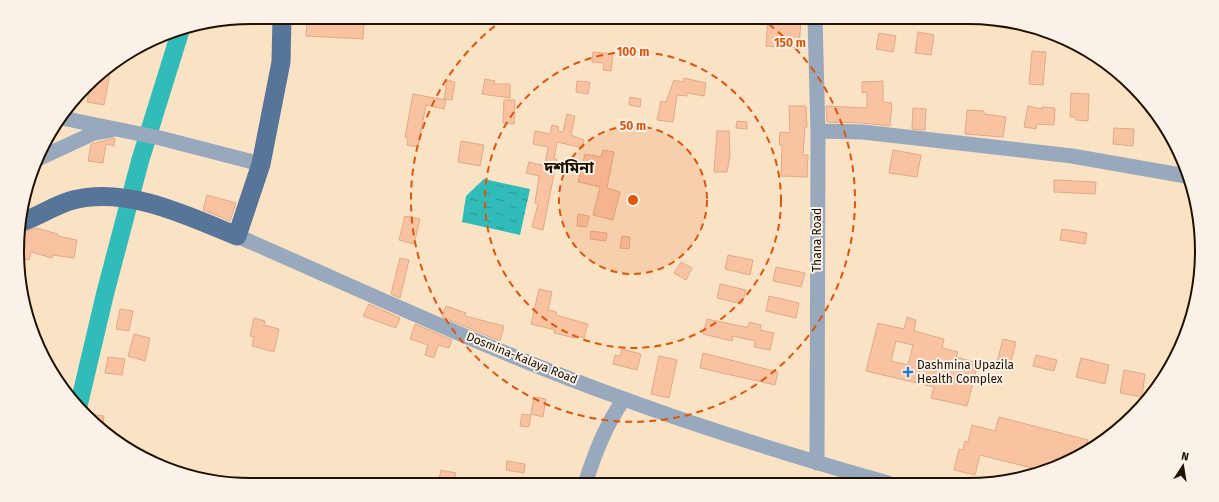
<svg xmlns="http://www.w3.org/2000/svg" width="1219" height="502" viewBox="0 0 1219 502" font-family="'Fira Sans','Noto Sans Bengali',sans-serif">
<defs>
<pattern id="water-ripples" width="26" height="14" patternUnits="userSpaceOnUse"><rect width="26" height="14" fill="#32bcb9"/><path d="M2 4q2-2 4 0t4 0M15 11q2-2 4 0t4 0" fill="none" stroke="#2a9794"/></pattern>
</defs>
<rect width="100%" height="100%" fill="#fae2c4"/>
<!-- water -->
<path fill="url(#water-ripples)" d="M484,179L530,189L520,235L462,222L466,196Z"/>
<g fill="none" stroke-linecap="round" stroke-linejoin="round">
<!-- river -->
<path stroke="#32bcb9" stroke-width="18" d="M79,404L105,294L140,161L181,29"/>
</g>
<!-- building -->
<path fill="#f9c2a0" stroke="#e1aa89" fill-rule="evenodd" d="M768,17L801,20L799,48L766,46Z
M307,21L364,24L363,39L306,36Z
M918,32L934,35L931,55L915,53Z
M879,33L896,36L893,52L876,49Z
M1032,51L1046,52L1043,85L1029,84Z
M593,52L613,54L611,71L603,70L604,63L592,62Z
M111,67L104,105L87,102L91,82L97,75Z
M684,78L706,83L704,96L687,93V96L677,95L673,122L657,120L661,101L666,102L674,80L683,82Z
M485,79L495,81L494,84H510V98L482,94Z
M447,80L455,82L452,100L444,99Z
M577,81L590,82L588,94L576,92Z
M883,81V102L892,103L890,126L863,123L827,122L826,106L867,108V92L862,93V82Z
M1071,93L1089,94L1088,121L1076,120V117H1070Z
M413,94L446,100L444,109L426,105L418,147L407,145L408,138L405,137Z
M630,97L641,99L640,107L629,105Z
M504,100H515L514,124L503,123Z
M789,106H806L807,127H805L803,155H808L807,177L781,176L782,145H779L780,132L790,133Z
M1028,106L1042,109V107L1055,108L1054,125L1037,124L1036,129L1024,127Z
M913,108L926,109L925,130L912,129Z
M967,110L984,111V114L1006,117L1003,137L965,134Z
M567,114L575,116L571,135L584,140L583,148L557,142L554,159H557L543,230L532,227L538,204L535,203L539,176L526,173L529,162L545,166L548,147L533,144L535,131L550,134L552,125L559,127L558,131L563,132Z
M737,121L747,122V129L736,128Z
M1114,128L1134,129L1133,146L1113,144Z
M717,131H729L730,156L727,172H714Z
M115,138L114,146L106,144L103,163L88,161L91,144Z
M461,141L484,145L480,166L458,162Z
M603,150L614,152L607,188L620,192L613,220L593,215L600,187L578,182L585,154L601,157Z
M893,150L921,155L917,177L889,173Z
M1054,180L1096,182L1095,194L1054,192Z
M207,195L236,203L230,221L203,210Z
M578,214L589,216L587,227L577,226Z
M405,216L420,219L414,244L399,240Z
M36,228L58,234V236L77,240L74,258L53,255L52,258L31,252L29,260L20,258V234Z
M1062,229L1087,233L1085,244L1060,240Z
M591,231L607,233L606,241L590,239Z
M622,236L630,237L629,249L620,248Z
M728,255L753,260L750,275L725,269Z
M400,258L409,260L400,298L391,294Z
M681,262L692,268L686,280L674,273Z
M776,267L805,273L801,287L773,281Z
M720,284L746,290L742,304L717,298Z
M539,289L552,292L548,310L556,312V315L588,324L584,338L575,335V338L554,333L555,330L531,324Z
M769,296L799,303L796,318L766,311Z
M369,304L400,318L396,328L363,316Z
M446,306L466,313L465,316L504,326L500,341L442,317Z
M120,309L133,311L129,331L116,329Z
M907,317L916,320L914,331L944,339L942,348L958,352L956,357L978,363L967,406L931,398L934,387L866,371L878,323L904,329ZM896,341L913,345L908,365L891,361Z
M254,318L265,321L264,325L279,329L274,352L252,346L254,337L250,336Z
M707,319L745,327H748L749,322L761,325L760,330L774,333L770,350L754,347L755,341L733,336L732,341L703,334Z
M415,324L452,340L449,348L438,345L434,358L425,355L428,345L410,339Z
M134,334L150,338L145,361L128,356Z
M1003,339L1016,342L1010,365L997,362Z
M622,349L641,354L637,370L613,364L615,355L620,356Z
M703,353L778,372L775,385L700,368Z
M1036,355L1057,360L1054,371L1033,366Z
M659,356L677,360L669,398L651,394Z
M108,357L125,359L122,375L105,373Z
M1081,358L1109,365L1105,384L1076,377Z
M1124,370L1145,374L1142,397L1120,393Z
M534,397L546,399L543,417L531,414Z
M88,414L104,416L103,425L97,424Z
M522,414L531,415L529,427L520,426Z
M999,417L1088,440L1085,452L1071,461L1040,470L980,455L975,475L954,470L959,449L963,450L965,441L968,442L972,425L995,431Z
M507,461L525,464L524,473L506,470Z
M441,470L456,473L453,484H438Z"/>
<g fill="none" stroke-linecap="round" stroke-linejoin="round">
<!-- minor -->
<path stroke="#98a9bd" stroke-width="15" d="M815,17L818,134L817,463
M62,118L160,138L261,164
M818,131L863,132L1072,156L1186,176
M40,158L94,133L111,130
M237,236C366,292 493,352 624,399C711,431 800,458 888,483
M585,484C595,453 605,426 624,399"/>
<!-- major -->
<path stroke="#567598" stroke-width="19" d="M19,223C38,217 54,205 73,200C127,186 188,216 237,236L261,164L281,62L282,17"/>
</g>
<!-- distance rings -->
<circle cx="633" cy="200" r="74" fill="#de550b" fill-opacity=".12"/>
<g fill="none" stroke="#de550b" stroke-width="2" stroke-dasharray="7 5">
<circle cx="633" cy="200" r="74"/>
<circle cx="633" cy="200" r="148"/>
<path d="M759 17A222 222 0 1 1 507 17"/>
</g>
<!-- markers -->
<path fill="#2c78c8" stroke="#faf2e8" stroke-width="1.5" d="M906 366h4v4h4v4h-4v4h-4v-4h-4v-4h4z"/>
<g text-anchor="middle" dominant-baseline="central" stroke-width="4" stroke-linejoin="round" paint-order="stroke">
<!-- street labels -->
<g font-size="12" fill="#201201" stroke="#faf2e8">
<text transform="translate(817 240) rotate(-90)">Thana Road</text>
<text transform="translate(522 358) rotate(22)">Dosmina-Kalaya Road</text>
</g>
<!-- poi labels -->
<g font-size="12" fill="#201201" stroke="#faf2e8" text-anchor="start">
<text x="917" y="365">Dashmina Upazila<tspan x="917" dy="14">Health Complex</tspan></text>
</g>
<!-- district labels -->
<g font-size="16" font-weight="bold" fill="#201201" stroke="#faf2e8">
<text x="569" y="167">দশমিনা</text>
</g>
</g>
<!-- crop -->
<path d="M0 0H1219V502H0ZM251 24H968A227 227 0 0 1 1195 251V251A227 227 0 0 1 968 478H251A227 227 0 0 1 24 251V251A227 227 0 0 1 251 24Z" fill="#faf2e8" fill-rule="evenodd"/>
<path fill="none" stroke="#201201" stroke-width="2" d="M251 24H968A227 227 0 0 1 1195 251V251A227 227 0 0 1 968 478H251A227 227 0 0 1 24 251V251A227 227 0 0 1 251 24Z"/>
<circle cx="633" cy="200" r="6" fill="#de550b" stroke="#faf2e8" stroke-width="2"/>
<g font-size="12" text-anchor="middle" font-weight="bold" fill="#de550b" stroke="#faf2e8" stroke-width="4" stroke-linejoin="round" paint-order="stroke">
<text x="790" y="47">150 m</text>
<text x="633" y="56">100 m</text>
<text x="633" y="130">50 m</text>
</g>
<!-- north arrow -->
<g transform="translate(1183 466) rotate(12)" stroke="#faf2e8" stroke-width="3" paint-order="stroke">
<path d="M0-3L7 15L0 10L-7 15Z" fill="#201201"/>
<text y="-6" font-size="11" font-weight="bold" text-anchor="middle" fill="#201201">N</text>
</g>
</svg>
